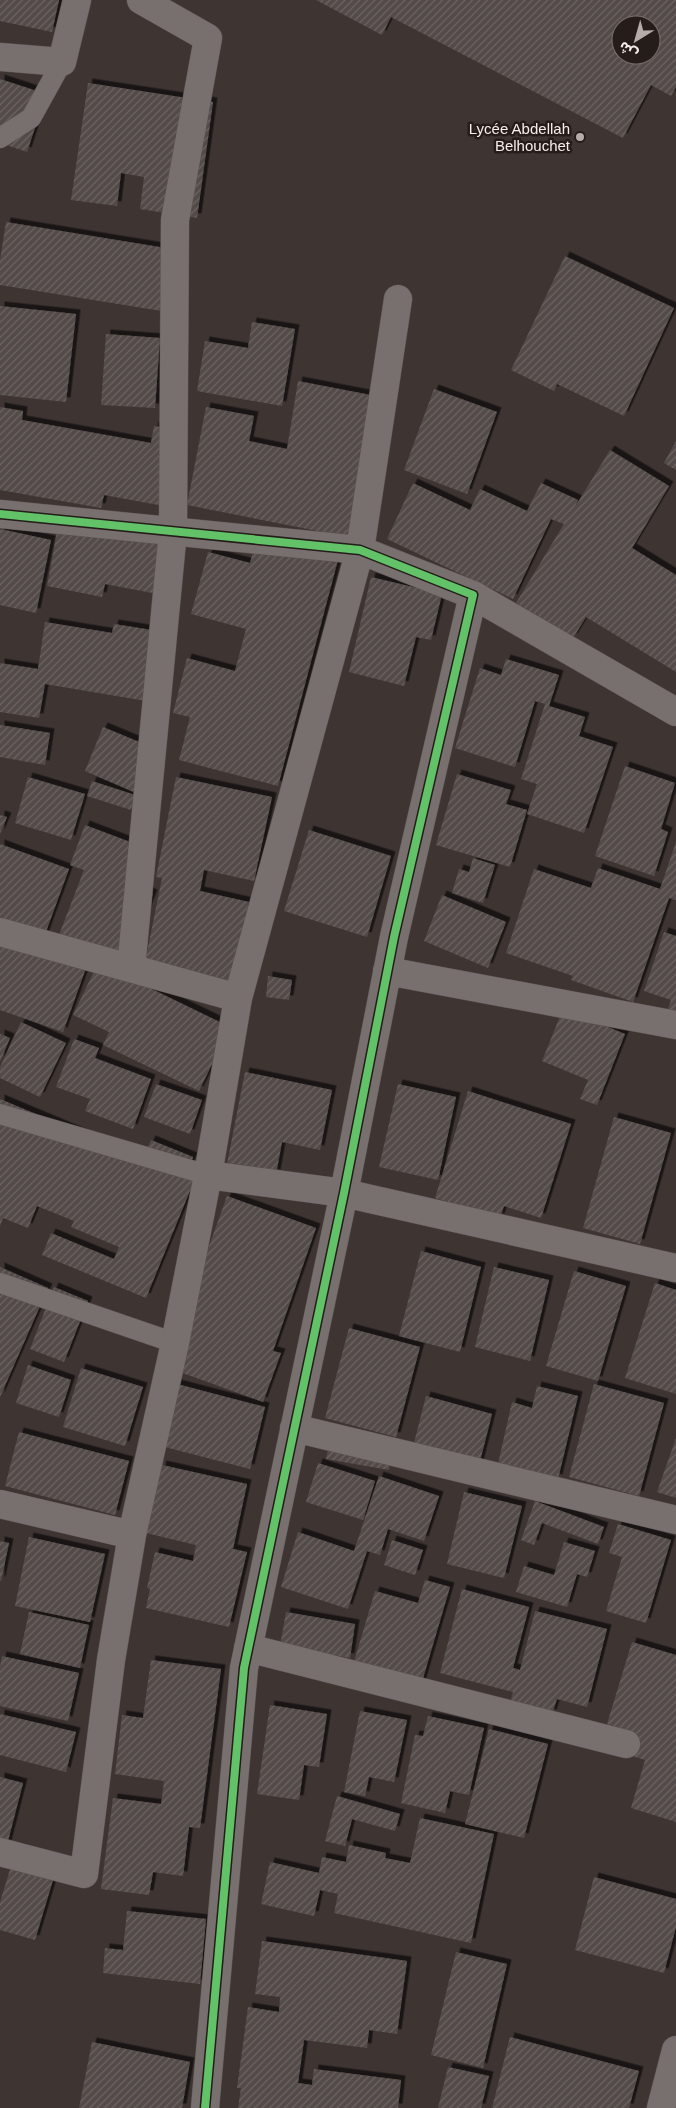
<svg xmlns="http://www.w3.org/2000/svg" width="676" height="2108" viewBox="0 0 676 2108" font-family="Arial,'Noto Sans Arabic',sans-serif">
<defs>
<pattern id="building-hatch" width="6" height="6" patternUnits="userSpaceOnUse" patternTransform="scale(1.25)"><rect width="6" height="6" fill="#534b48"/><path d="M-1 1l2-2M0 6l6-6M5 7l2-2" fill="none" stroke="#6c6562"/></pattern>
<filter id="shadow"><feDropShadow dx="4.5" dy="-4.5" stdDeviation="0" flood-color="#0009"/></filter>
</defs>
<rect width="100%" height="100%" fill="#3e3532"/>
<!-- building -->
<path fill="url(#building-hatch)" fill-rule="evenodd" filter="url(#shadow)" d="M0,0H59L52,32L0,21Z
M316,0H676V87L671,96L651,85L623,138L391,17L382,35ZM621,25H651V55H621Z
M0,79L46,94L27,152L0,143Z
M88,83L213,102L197,218L140,209L144,177L121,173L117,206L71,200Z
M6,222L184,251L174,313L0,285V260Z
M565,256L674,308L624,416L557,384L554,391L511,370Z
M0,306L76,314L66,402L0,395Z
M252,322L295,329L282,406L197,391L205,341L248,348Z
M106,334L160,338L155,408L101,405Z
M298,381L381,397L353,538L187,505L206,407L254,416L249,441L287,449Z
M434,389L497,412L467,494L404,470Z
M0,407L23,411L22,420L151,443L154,426L177,430L164,506L104,495L101,508L0,490Z
M676,441V470L664,463Z
M610,450L669,486L632,548L676,575V672L586,617L573,638L516,603L564,524L551,519L513,599L387,539L413,483L470,510L480,489L527,511L541,483L578,500L575,507Z
M60,515L174,537L163,595L105,584L102,597L47,586Z
M0,529L51,540L36,613L0,605Z
M258,535L339,556L278,786L179,760L190,717L173,713L187,658L235,671L246,629L191,614L208,552L250,563Z
M371,577L442,594L431,640L416,637L404,686L349,672Z
M45,622L112,633L114,624L164,632L152,702L45,684L39,718L0,712V663L38,669Z
M506,659L559,675L549,706L585,717L579,736L613,747L584,833L527,814L537,784L521,779L545,704L535,701L515,767L455,748L480,668L501,675Z
M0,725L50,733L45,765L0,757Z
M103,727L161,751L143,796L85,771Z
M625,766L675,783L661,829L668,832L654,876L595,856Z
M457,774L511,790L506,804L527,810L510,867L436,845Z
M28,777L85,794L71,840L15,823Z
M176,777L272,797L254,881L204,870L200,891L249,902L231,985L144,967L162,878L156,877Z
M92,781L135,795L131,810L87,796Z
M0,815L7,817L0,834Z
M85,825L146,848L132,885L153,894L127,961L59,935L84,870L70,865Z
M309,830L391,856L367,937L284,911Z
M676,842V900L669,898L633,1002L571,980L573,976L506,953L534,869L591,888L598,868L660,889Z
M0,844L69,869L44,937L0,921Z
M473,858L495,865L483,903L452,893L459,869L469,872Z
M442,895L506,922L488,968L424,941Z
M664,932L676,936V1018L666,1015L671,1000L644,991Z
M0,938L86,968L63,1032L0,1010Z
M98,963L230,1027L199,1091L103,1045L109,1032L73,1015Z
M268,976L292,980L289,1000L266,997Z
M563,1009L625,1034L597,1105L580,1099L588,1080L542,1061Z
M21,1022L66,1043L40,1097L0,1078V1067Z
M0,1034L10,1038L0,1062Z
M74,1039L99,1048L95,1058L151,1079L133,1129L85,1111L90,1099L56,1087Z
M245,1072L332,1090L320,1150L282,1142L276,1174L227,1164Z
M156,1084L202,1100L190,1134L144,1117Z
M398,1084L456,1097L438,1180L379,1167Z
M468,1091L571,1124L541,1218L504,1206L500,1218L435,1198Z
M0,1099L143,1159L151,1140L193,1157L187,1172L196,1176L146,1298L42,1255L51,1233L114,1259L119,1247L71,1227L74,1221L37,1206L28,1228L3,1218L0,1226Z
M614,1117L671,1133L640,1244L583,1228Z
M227,1196L316,1228L273,1351L281,1353L263,1402L166,1367Z
M421,1251L481,1267L460,1352L399,1336Z
M0,1267L48,1288L0,1397Z
M494,1267L549,1280L530,1361L475,1347Z
M574,1271L626,1286L598,1381L546,1366Z
M655,1283L676,1290V1394L625,1378Z
M54,1287L88,1301L64,1362L30,1349Z
M349,1328L420,1347L396,1437L325,1418Z
M28,1365L71,1380L59,1417L16,1403Z
M81,1368L143,1387L125,1446L63,1427Z
M173,1383L265,1407L250,1469L157,1445Z
M594,1384L664,1403L639,1496L569,1477Z
M537,1386L578,1396L558,1479L498,1464L512,1402L532,1408Z
M426,1396L492,1414L479,1465L413,1447Z
M19,1432L129,1461L115,1515L5,1486Z
M676,1438V1498L657,1492Z
M330,1440L392,1451L389,1470L326,1459Z
M318,1463L375,1481L363,1520L306,1502Z
M162,1465L247,1484L233,1549L247,1552L229,1627L146,1608L150,1589L147,1588L155,1552L193,1561L196,1545L146,1533Z
M379,1476L439,1496L424,1541L388,1529L380,1555L367,1551L348,1609L281,1587L298,1532L354,1551Z
M464,1492L522,1506L504,1578L447,1564Z
M535,1501L604,1527L598,1544L542,1523L534,1545L521,1540Z
M618,1524L671,1540L646,1623L606,1611L622,1557L609,1553Z
M29,1537L105,1554L90,1622L15,1606Z
M392,1540L423,1550L415,1575L384,1565Z
M0,1541L9,1543L1,1581H0Z
M564,1542L595,1551L587,1577L577,1574L567,1607L516,1592L524,1566L554,1575Z
M425,1580L450,1587L421,1685L353,1665L375,1591L418,1603Z
M462,1589L529,1607L513,1668L520,1670L535,1611L607,1629L587,1707L557,1699L552,1714L510,1704L513,1692L440,1673Z
M29,1612L89,1625L80,1668L20,1654Z
M286,1612L355,1624L350,1658L280,1646Z
M632,1642L676,1655V1822L631,1808L645,1760L629,1755L635,1733L607,1724Z
M2,1656L79,1673L68,1721L0,1706V1667Z
M151,1660L221,1669L200,1828L189,1827L183,1876L153,1872L149,1895L101,1889L113,1798L161,1804L164,1781L115,1774L122,1715L143,1718Z
M270,1705L327,1714L319,1767L304,1765L299,1800L257,1794Z
M360,1711L407,1720L394,1782L369,1777L365,1796L344,1792Z
M0,1714L76,1732L66,1772L0,1755Z
M428,1716L484,1728L469,1795L450,1791L445,1813L401,1803L415,1735L423,1736Z
M489,1729L548,1744L524,1838L465,1824Z
M0,1777L23,1783L7,1845L0,1843Z
M337,1796L400,1814L395,1831L352,1819L345,1846L325,1841Z
M420,1818L494,1834L471,1943L334,1913L338,1894L320,1890L314,1916L261,1904L270,1862L319,1873L322,1857L346,1862L349,1845L386,1853L385,1858L410,1863Z
M17,1847L59,1860L35,1940L0,1930V1902Z
M594,1877L676,1899V1927L664,1973L575,1950Z
M127,1911L206,1919L200,1984L103,1973L105,1948L123,1950Z
M262,1941L407,1961L397,2034L369,2030L367,2048L304,2040L298,2083L312,2085L314,2069L401,2080L398,2108H238L241,2088H237L248,2007L279,2012L280,1997L255,1994Z
M456,1952L507,1964L483,2068L431,2055Z
M510,2037L639,2071L629,2108H492Z
M92,2042L190,2062L182,2108H79Z
M448,2067L489,2076L481,2108H438Z"/>
<g fill="none" stroke-linecap="round" stroke-linejoin="round">
<!-- service casing -->
<g stroke="#5b5351" stroke-width="21">
<path id="service" d="M0,138L31,118L62,62
M0,1114L208,1175
M0,1283L175,1343"/>
</g>
<!-- minor casing -->
<g stroke="#5b5351" stroke-width="29">
<path id="minor" d="M0,57L62,62L77,0
M0,514L360,550L473,595L394,937L344,1193L244,1668L205,2108
M473,595L676,712
M0,932L238,998L208,1175L175,1343L132,1535L111,1660L84,1874L0,1852
M131,968L173,531L175,220L208,38L141,0
M387,971L676,1025
M238,998L360,550L398,299
M208,1175L344,1193L676,1268
M294,1428L676,1520
M0,1504L132,1535
M248,1648L626,1744
M661,2108L676,2050"/>
</g>
<!-- service -->
<use href="#service" stroke="#78706e" stroke-width="20"/>
<!-- minor -->
<use href="#minor" stroke="#78706e" stroke-width="28"/>
<!-- cycleway casing -->
<g stroke="#251d1a" stroke-width="11">
<path id="cycleway" d="M0,514L360,550L473,595L394,937L344,1193L244,1668L205,2108"/>
</g>
<!-- cycleway -->
<use href="#cycleway" stroke="#61c268" stroke-width="8"/>
</g>
<!-- markers -->
<circle fill="#b6aca8" stroke="#251d1a" stroke-width="2" cx="580" cy="137" r="5"/>
<g text-anchor="middle" dominant-baseline="central" stroke-width="5" stroke-linejoin="round" paint-order="stroke">
<!-- poi labels -->
<g font-size="15" fill="#f7ece8" stroke="#251d1a" text-anchor="end">
<text x="570" y="128">Lycée Abdellah<tspan x="570" dy="17">Belhouchet</tspan></text>
</g>
</g>
<!-- north arrow -->
<g transform="translate(636 40) rotate(217)"><circle r="24" fill="#251d1a" stroke="#79706c"/>
<path d="M0-4L9 19L0 12L-9 19Z" fill="#b6aca8"/>
<text y="-8" font-size="14" font-weight="bold" text-anchor="middle" fill="#f7ece8">ش</text>
</g>
</svg>
